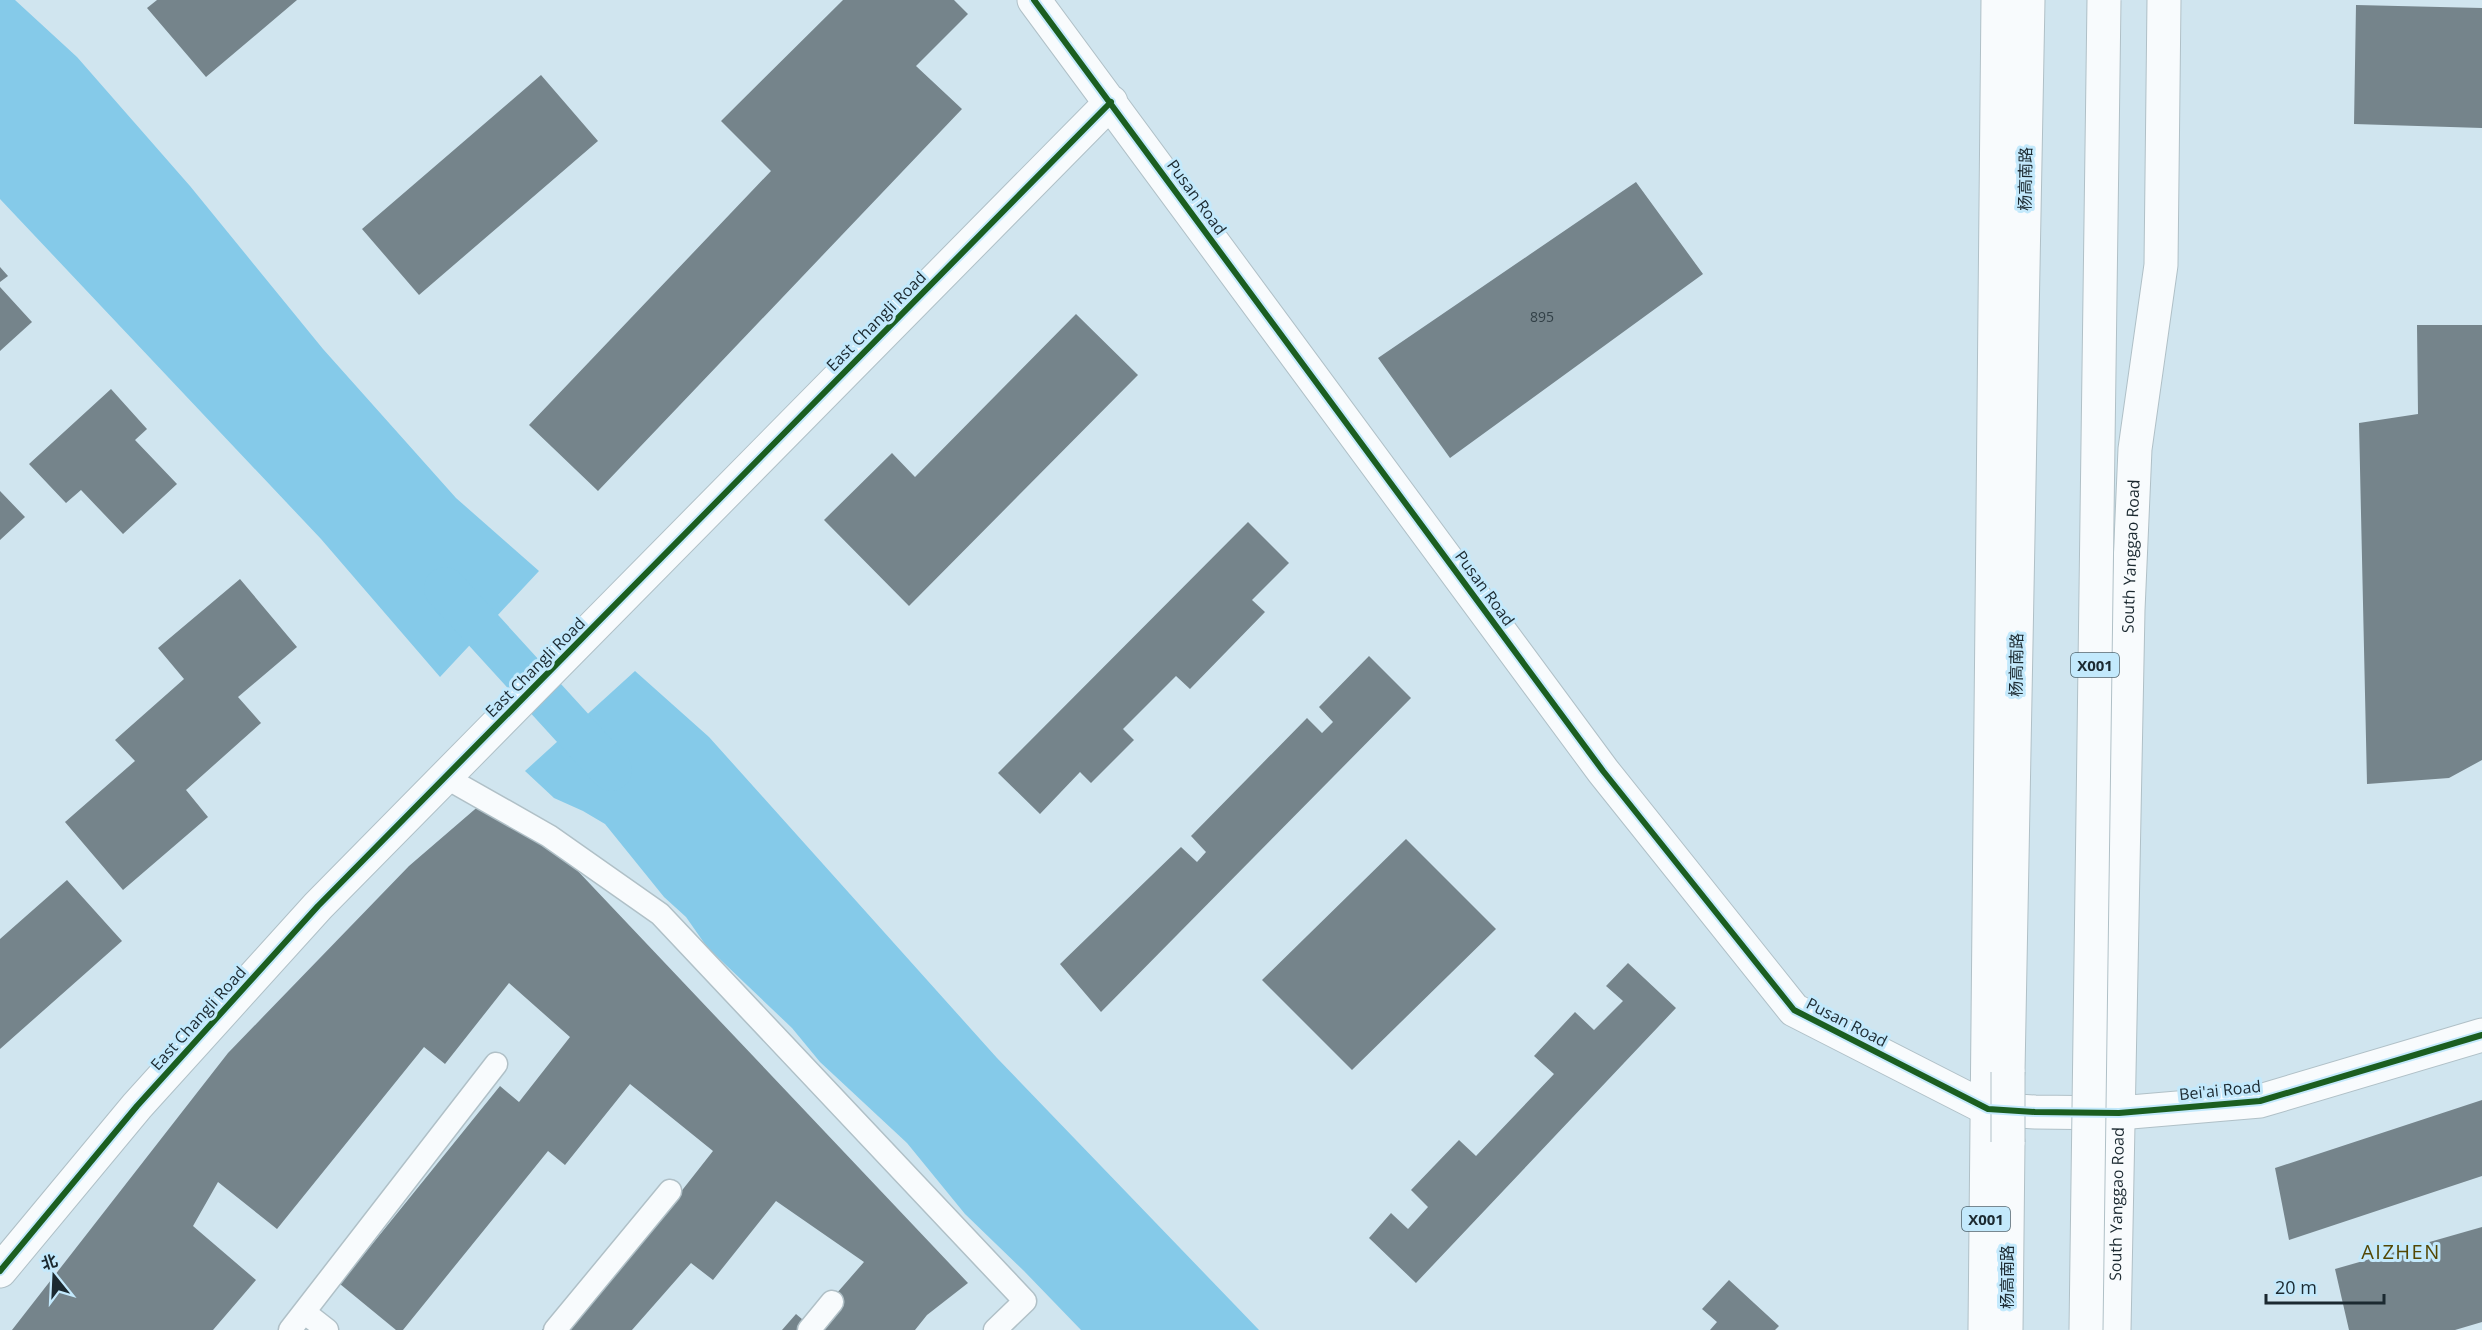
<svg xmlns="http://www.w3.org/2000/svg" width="2482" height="1330" viewBox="0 0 2482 1330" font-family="'Open Sans','Noto Sans SC',sans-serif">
<rect width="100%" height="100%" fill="#d0e5ef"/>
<!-- water -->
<path fill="#85cae9" d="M0,0H15L77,57L190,186L323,349L456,498L539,571L440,677L321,539L0,199Z
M635,671L709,737L997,1058L1259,1330H1081L1024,1271L965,1214L907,1143L820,1062L792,1028L707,947L686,917L664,897L605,824L583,811L554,798L525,771Z"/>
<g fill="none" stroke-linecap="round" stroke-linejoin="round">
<!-- canal -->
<path stroke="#85cae9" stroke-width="42" d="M445,588L611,770"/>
</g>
<!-- building -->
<path fill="#75848b" d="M157,0H297L206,77L147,8Z
M843,0H954L968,14L916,66L962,109L598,491L529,425L771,171L721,121Z
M2356,5L2482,8V128L2354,124Z
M541,75L598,141L419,295L362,229Z
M1636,182L1703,274L1450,458L1378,358Z
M0,267L8,276L0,282Z
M0,287L32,322L0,351Z
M1076,314L1138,375L909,606L824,520L892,453L915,477Z
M2417,325H2482V760L2449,778L2367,784L2359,423L2418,414Z
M111,389L147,429L135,440L177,484L123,534L81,490L66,503L29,464Z
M0,491L25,517L0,540Z
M1248,522L1289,563L1252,600L1265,612L1190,689L1176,676L1123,729L1134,740L1091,783L1080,772L1040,814L998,773Z
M240,579L297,647L238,697L261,723L186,790L208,817L123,890L65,822L135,761L115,740L184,679L158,648Z
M1369,656L1411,698L1101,1012L1060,964L1181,847L1197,862L1206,852L1191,836L1307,718L1322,733L1333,722L1319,707Z
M481,804L574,867L968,1283L927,1315L915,1330H782L796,1314L809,1325L864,1262L776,1201L713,1280L691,1263L632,1330H542L654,1202L665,1212L713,1151L630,1084L565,1165L548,1151L403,1330H396L340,1284L500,1086L519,1102L570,1037L509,983L445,1064L424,1047L277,1229L218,1182L193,1226L256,1280L213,1330H12L228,1053L409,866Z
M1406,839L1496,929L1352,1070L1262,980Z
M67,880L122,941L0,1049V939Z
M1628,963L1676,1008L1416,1283L1369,1238L1391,1213L1408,1229L1428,1207L1411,1190L1459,1140L1476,1156L1554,1074L1534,1056L1575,1012L1594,1030L1623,1001L1606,986Z
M2482,1100V1176L2289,1240L2275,1168Z
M2482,1227V1322L2455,1330H2349L2335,1269Z
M1729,1280L1779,1326L1775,1330H1710L1717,1322L1702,1309Z"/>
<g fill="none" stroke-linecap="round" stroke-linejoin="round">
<!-- service casing -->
<g stroke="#b0c0c7" stroke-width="25">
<path id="service" d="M445,777L549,836L660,914L1025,1301L995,1330
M304,1312L327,1330
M290,1330L496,1064
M555,1330L670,1191
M809,1330L832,1302"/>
</g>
<!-- tertiary casing -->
<g stroke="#b0c0c7" stroke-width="35">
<path id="tertiary" d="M1034,0L1603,771L1794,1010L1988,1109L2035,1112L2119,1113L2260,1101L2482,1035
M0,1271L137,1106L318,906L1111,102"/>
</g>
<!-- primary casing -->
<g stroke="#b0c0c7" stroke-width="35">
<g id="primary">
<path d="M1985,1330L1998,0"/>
<path id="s1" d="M2114,1330L2128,610L2135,449L2161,265L2164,0"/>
</g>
</g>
<!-- trunk casing -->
<g stroke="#b0c0c7" stroke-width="35">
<path id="trunk" d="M2008,1072L2028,0
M2006,1330L2008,1142"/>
</g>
<!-- service -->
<use href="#service" stroke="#f8fbfd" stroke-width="22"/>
<!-- tertiary -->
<use href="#tertiary" stroke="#f8fbfd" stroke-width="33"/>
<!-- primary -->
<use href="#primary" stroke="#f8fbfd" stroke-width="33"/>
<!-- trunk -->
<use href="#trunk" stroke="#f8fbfd" stroke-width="33"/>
<!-- trunk-bridge casing -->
<g stroke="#b0c0c7" stroke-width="35" stroke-linecap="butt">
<path id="trunk-bridge" d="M2008,1142V1072
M2086,1330L2104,0"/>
</g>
<!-- trunk-bridge -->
<use href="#trunk-bridge" stroke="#f8fbfd" stroke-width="33"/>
<!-- cycleway casing -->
<g stroke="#c3e9fc" stroke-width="10">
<path id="cycleway" d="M1034,0L1603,771L1794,1010L1988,1109L2035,1112L2119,1113L2260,1101L2482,1035
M0,1271L137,1106L318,906L1111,102"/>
</g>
<!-- cycleway -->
<use href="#cycleway" stroke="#1b5e20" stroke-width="6"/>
</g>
<g text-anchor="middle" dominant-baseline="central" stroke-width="6" stroke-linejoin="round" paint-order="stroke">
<!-- number labels -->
<g font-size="14" fill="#324047">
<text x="1542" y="316">895</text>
</g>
<!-- shield labels -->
<g fill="#c3e9fc" stroke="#4d636d" stroke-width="1.5">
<rect x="2071" y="653" width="48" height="24" rx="4.5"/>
<rect x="1962" y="1207" width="48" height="24" rx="4.5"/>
</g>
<g font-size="15" font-weight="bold" fill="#1b2930">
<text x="2095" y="665">X001</text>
<text x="1986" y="1219">X001</text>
</g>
<!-- street labels -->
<g font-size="16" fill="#1b2930" stroke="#c3e9fc">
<text transform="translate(2025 179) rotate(-89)">杨高南路</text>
<text transform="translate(1197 197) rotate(54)">Pusan Road</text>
<text transform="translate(876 321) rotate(-45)">East Changli Road</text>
<text stroke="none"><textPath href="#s1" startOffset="774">South Yanggao Road</textPath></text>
<text transform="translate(1485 588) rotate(54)">Pusan Road</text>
<text transform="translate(2016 665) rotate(-89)">杨高南路</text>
<text transform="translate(535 667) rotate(-45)">East Changli Road</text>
<text transform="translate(198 1018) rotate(-48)">East Changli Road</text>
<text transform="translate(1847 1022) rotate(27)">Pusan Road</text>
<text transform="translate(2220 1090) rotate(-6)">Bei'ai Road</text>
<text stroke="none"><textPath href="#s1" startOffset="126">South Yanggao Road</textPath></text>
<text transform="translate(2007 1277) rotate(-90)">杨高南路</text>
</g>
<!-- quarter labels -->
<g font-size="20" letter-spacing="1.5" fill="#534704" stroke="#c3e9fc">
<text x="2401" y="1251">AIZHEN</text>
</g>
</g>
<!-- north arrow -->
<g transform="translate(54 1276) rotate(342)" stroke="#c3e9fc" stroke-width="4.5" paint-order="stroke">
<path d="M0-4.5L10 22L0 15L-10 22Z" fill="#1b2930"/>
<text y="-9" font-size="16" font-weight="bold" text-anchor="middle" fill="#1b2930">北</text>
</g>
<!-- scale -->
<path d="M2266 1294v9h118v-9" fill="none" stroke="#1b2930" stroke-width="3"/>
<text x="2275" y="1294" font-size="18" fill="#1b2930" stroke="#c3e9fc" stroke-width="4.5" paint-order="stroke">20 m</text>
</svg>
